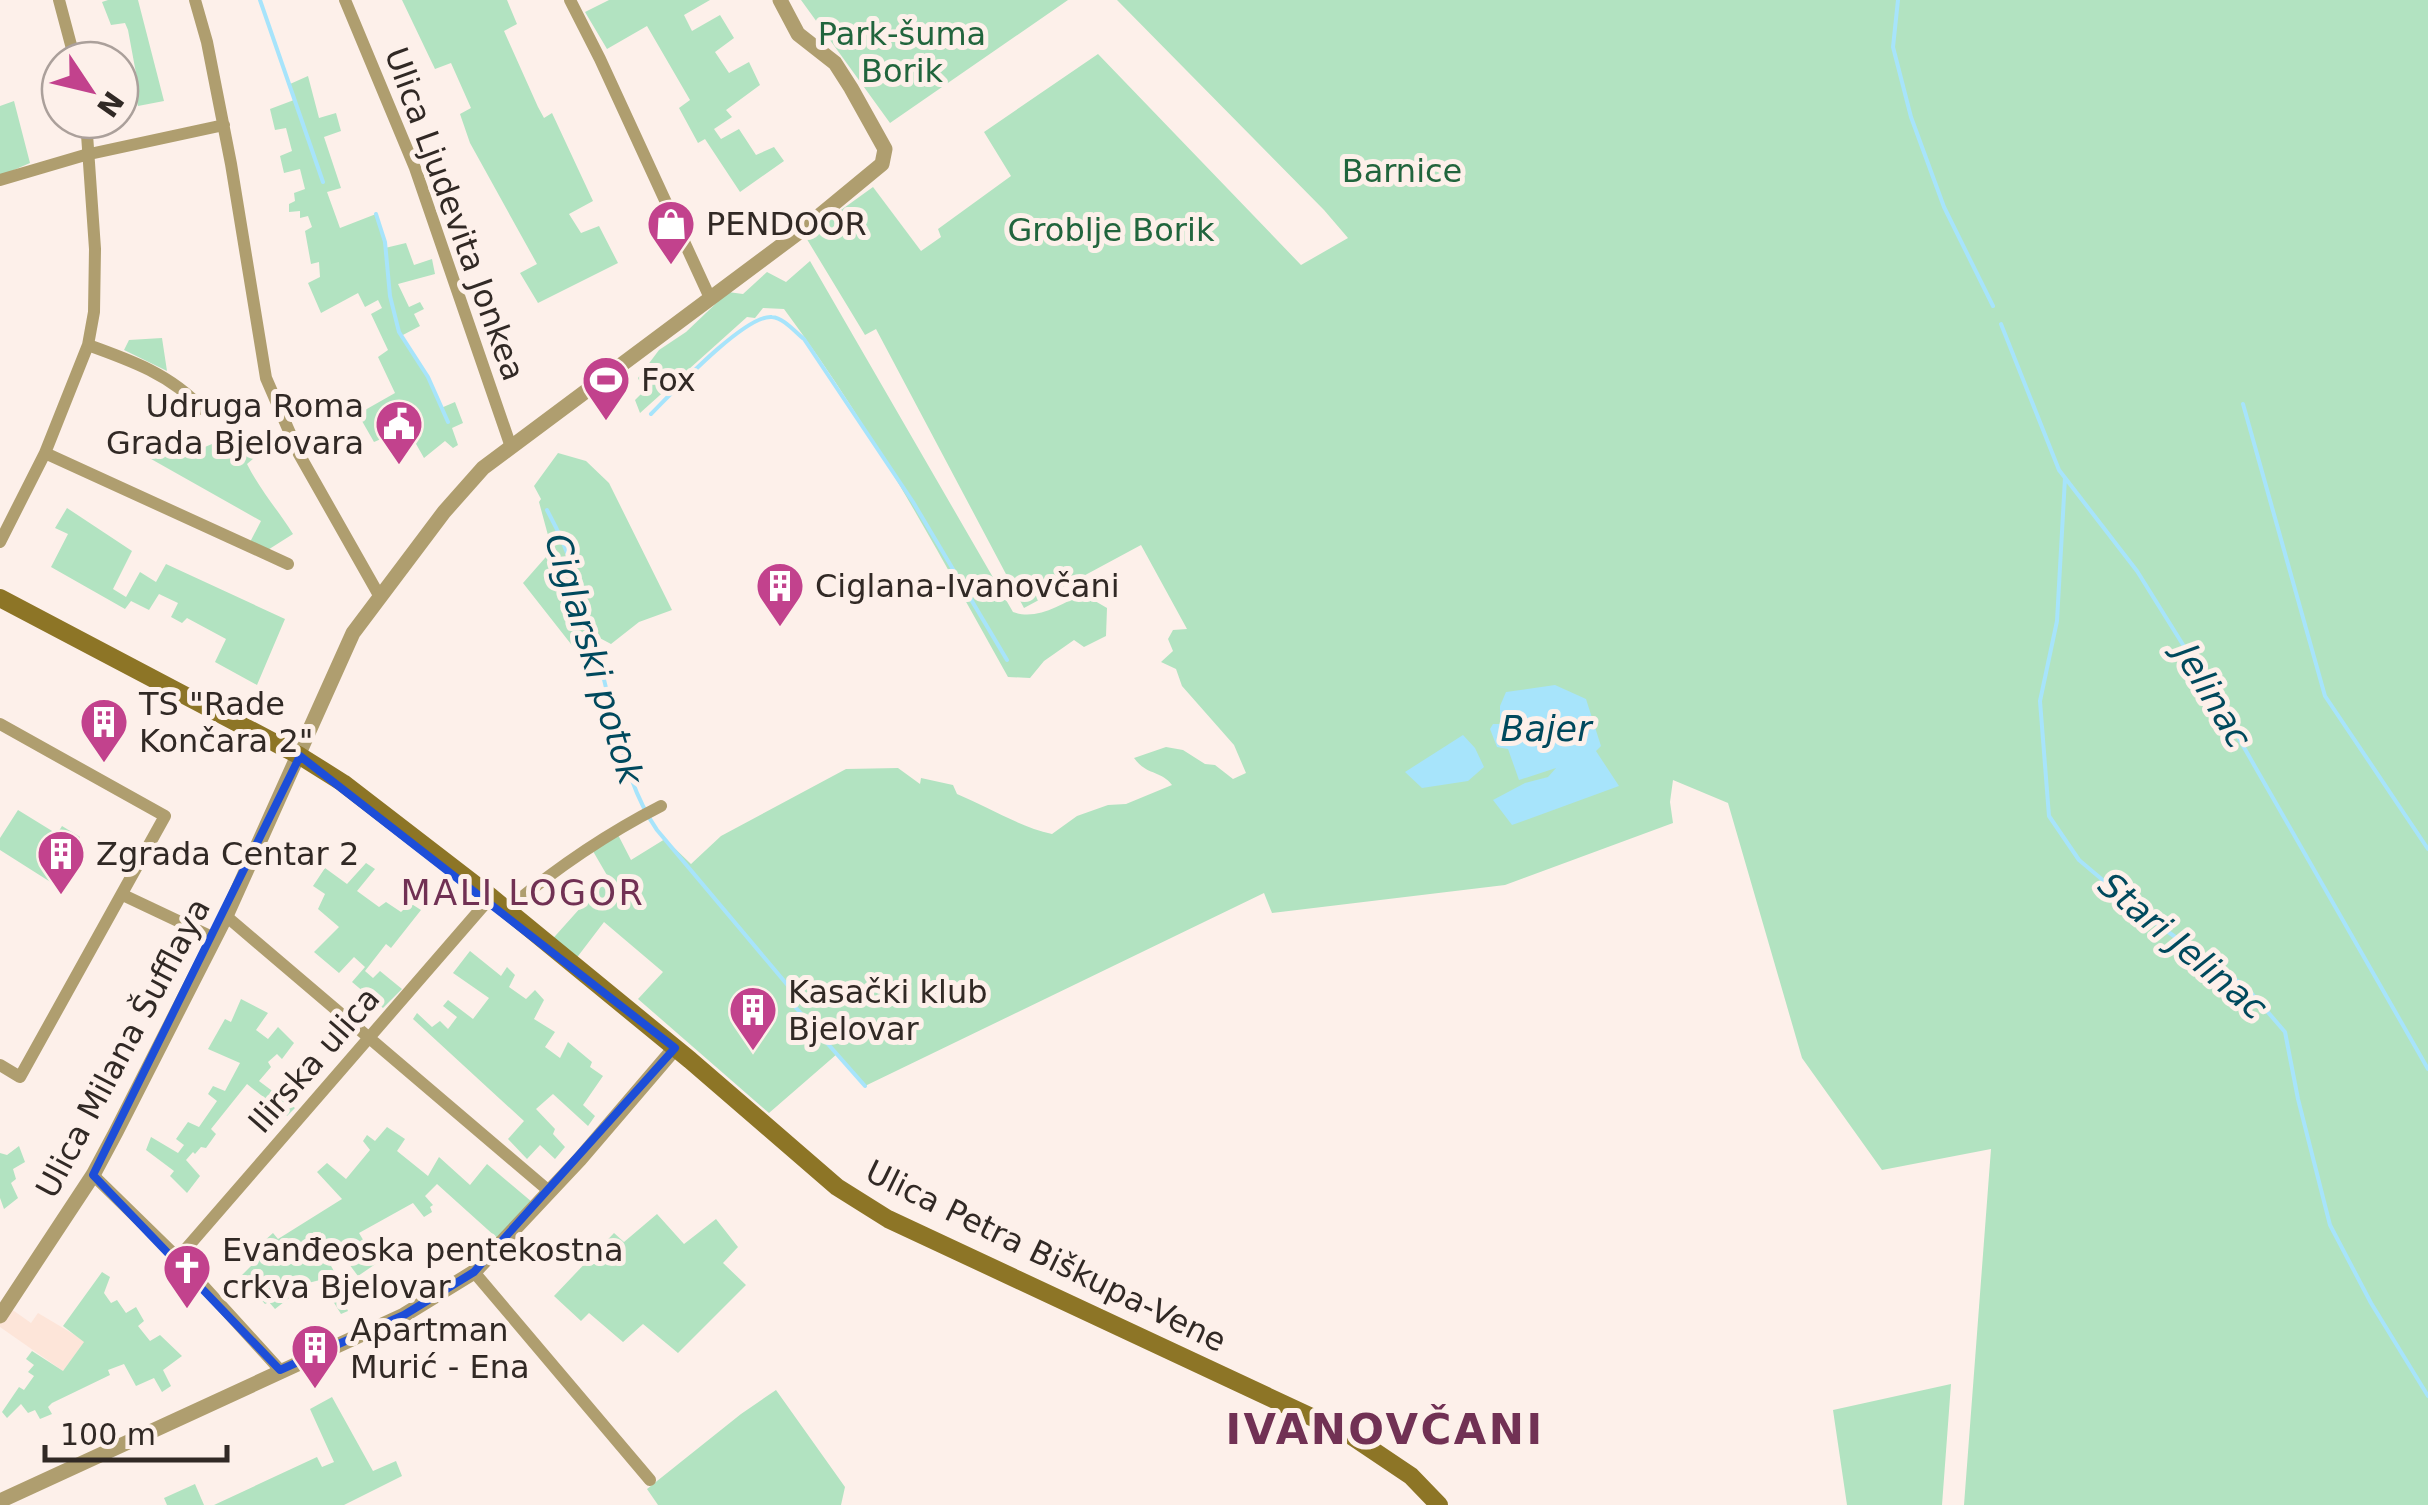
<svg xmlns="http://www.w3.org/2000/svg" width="2428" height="1505" viewBox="0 0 2428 1505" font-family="'DejaVu Sans',sans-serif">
<rect width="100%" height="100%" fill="#fdf0ea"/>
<!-- built -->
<path fill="#fde5d9" d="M7,1306L31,1323L38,1313L85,1341L63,1371L0,1327V1316Z"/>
<!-- green -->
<path fill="#b2e3c1" d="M108,0H138L164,101L138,106L133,85L138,84L128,30L125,23L111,25L102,2Z
M402,0H507L517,24L504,31L538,107L544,118L552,113L593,201L569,214L581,233L599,226L618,263L538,303L520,273L537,264L470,143L460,114L471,108L451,63L435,69Z
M609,0H710L684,15L692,31L720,15L734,38L715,52L729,73L749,62L760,85L726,110L732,117L714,129L721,139L739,129L756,155L774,147L784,161L740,192L705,139L698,143L679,108L690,100L647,26L607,49L585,12Z
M801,0H1068L890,123Z
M1117,0H2428V1505H1964L1991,1149L1882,1170L1802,1058L1728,803L1673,780L1670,802L1673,823L1505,885L1272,913L1264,893L865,1086L837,1054L769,1113L638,999L663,972L604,922L572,964L548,944L608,877L590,846L615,829L631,860L665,839L691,864L721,836L846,769L898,768L920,784L921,778L953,785L957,794C988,807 1020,827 1052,834L1077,816L1108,805L1126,804L1172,785C1161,770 1147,776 1134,758L1166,747L1183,750L1205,764L1215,765L1233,779L1246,773L1234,745L1182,686L1176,669L1161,662L1173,651L1168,639L1173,630L1187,629L1141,545L1024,608L876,329L865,335L805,236L873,187L921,251L941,237L938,229L1011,176L984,132L1098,54L1301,265L1348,238L1324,210Z
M308,76L319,118L336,113L341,131L324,137L341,188L327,192L340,228L376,214L385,248L406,243L414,265L432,259L435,274L398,284L409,307L420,302L424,309L414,314L420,326L401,336L428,377L441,408L455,402L463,423L452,428L458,445L453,448L445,441L424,458L407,428L374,442L358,414L395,393L378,357L388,350L371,314L382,308L378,300L365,307L358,293L321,313L308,283L320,277L319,262L311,264L305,231L312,227L308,216L300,218V211L289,212V204L295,201L294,193L305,189L300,169L284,173L280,156L292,151L286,128L275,130L270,109L294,100L290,84Z
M14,101L30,163L0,176V106Z
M810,261L1013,612C1037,621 1061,604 1083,594L1107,608L1106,636L1084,647L1074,640L1044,661L1030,678L1008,677C938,552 870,424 784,309L763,308L755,318L747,317L640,413L635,400L644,391L638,378L659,350L686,332L728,292L743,294L767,272L786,282Z
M162,338L167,371L124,350L129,340Z
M155,437L193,452L212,444L215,452L225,447L228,455L253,443L254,458L247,464C260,490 278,510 293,534L263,553L248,546L261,521L144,455Z
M558,453L586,461L609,483L672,610L639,622L611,644L594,635L578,653L523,583L552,550L539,502L541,499L534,486Z
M67,508L132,551L113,589L126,597L140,572L156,582L166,564L285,619L257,685L215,662L226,639L187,618L182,623L171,617L178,603L159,594L149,610L131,601L125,609L51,567L68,534L55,528Z
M18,810L57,834L62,826L80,837L52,883L0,850V838Z
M366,863L375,869L357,891L379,907L386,902L401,912L410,903L421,910L391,948L386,944L365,971L373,978L380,971L402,989L383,1008L352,982L365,967L354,957L339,973L314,952L339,927L318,909L325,894L313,886L325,868L347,884Z
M470,951L501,976L507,967L515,975L509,987L526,999L535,990L544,1000L534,1019L555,1032L545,1047L560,1058L568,1042L592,1062L590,1067L603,1076L583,1105L595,1116L588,1126L553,1094L536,1109L555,1129L553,1134L565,1147L555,1159L540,1145L527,1159L508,1139L524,1121L413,1019L417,1013L432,1027L440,1021L448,1029L457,1017L443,1006L448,1000L473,1019L489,998L453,973Z
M241,999L268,1013L256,1030L268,1039L278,1027L294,1043L282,1059L277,1054L268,1062L271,1067L259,1081L295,1108L287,1116L247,1084L211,1129L216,1134L206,1148L201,1147L195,1154L193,1152L186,1160L200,1176L187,1193L170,1176L174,1171L146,1150L151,1137L178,1153L184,1145L176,1139L188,1122L199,1127L217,1101L208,1094L213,1086L225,1091L240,1063L208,1049L225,1019L231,1022Z
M387,1127L405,1139L397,1151L428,1176L439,1157L470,1185L487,1164L532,1202L497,1238L437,1184L425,1196L433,1205L430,1207L432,1212L424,1217L413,1203L359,1233L377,1263L358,1276L346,1260L331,1266L347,1293L341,1296L348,1311L341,1314L320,1280L308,1283L304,1277L288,1284L293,1295L275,1309L269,1302L265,1304L241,1276L267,1250L263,1242L273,1233L278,1239L342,1199L317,1172L327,1163L346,1179L370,1150L363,1141L367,1135L375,1141Z
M19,1146L25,1162L13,1169L16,1179L11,1183L18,1198L4,1209L0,1198V1153L7,1155Z
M657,1214L684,1244L716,1219L738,1247L723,1263L746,1285L678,1353L643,1324L623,1342L589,1313L581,1321L554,1296L614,1233L624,1242Z
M102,1272L110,1277L104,1293L111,1303L117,1300L126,1313L136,1307L144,1321L138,1326L150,1341L160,1335L182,1356L163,1370L171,1386L162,1392L154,1378L136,1386L124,1364L108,1370L110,1375L52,1403L48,1407L52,1414L40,1419L35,1410L28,1413L21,1404L7,1418L2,1412L19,1387L24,1390L34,1376L28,1372L34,1365L26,1359L32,1351L63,1371L84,1342L63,1326Z
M1951,1384L1942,1505H1847L1833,1410Z
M776,1390L845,1487L841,1505H658L647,1489L741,1414Z
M332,1397L373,1471L396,1461L402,1476L344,1505H214L317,1457L322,1467L334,1462L310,1409Z
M195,1484L204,1505H167L164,1498Z"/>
<!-- water -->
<path fill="#a7e4fb" d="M1555,685L1586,699L1601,746L1596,751L1619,786L1512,825L1493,800L1525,783L1548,777L1556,768L1519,780L1508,749L1497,747L1490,729L1493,724H1500V706L1506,692Z
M1463,735L1475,748L1484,767L1468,781L1422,788L1405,772Z"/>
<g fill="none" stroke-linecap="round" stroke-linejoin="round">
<!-- stream -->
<path stroke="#a7e4fb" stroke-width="4" d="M260,0L323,182
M1898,0L1893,47L1911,117L1944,207L1993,306
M376,214L385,242L390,296L399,332L428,377L448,422
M2001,324L2059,470L2137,571L2210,688L2428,1069
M2243,404L2325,696L2428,849
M651,414C672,393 745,314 772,317C784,318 795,332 804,339L913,502L1007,660
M2065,478L2057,621L2040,701L2049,816L2079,860L2143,914L2247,988L2285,1032L2298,1099L2330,1225L2371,1303L2428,1396
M547,510C582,573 595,646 613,716C624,757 633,795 657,830L790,988V1001L865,1086"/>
<!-- minor -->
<path stroke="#af9e6f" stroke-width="12" d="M59,0L75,60
M195,0L207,42L231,164L266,378L299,454L380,597
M345,0L415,168L511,447
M570,0L600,59L710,298
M0,180L85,155L224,125
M88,345C130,360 172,375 202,409
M45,453L288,564
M0,542L45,453L88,345L94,312L95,249L86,120
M0,724L165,816L20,1077L0,1065
M123,895L214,938
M506,910C555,869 604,835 661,806
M226,916L549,1191
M93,1175L178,1258L280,1370
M178,1258L491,897
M474,1272L650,1480"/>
<!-- tertiary -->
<path stroke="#af9e6f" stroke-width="15" d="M0,1316L93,1175L116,1132L226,916L353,633L444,512L483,468L802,230L882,164L885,149L851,88L835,63L798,34L780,0
M0,1501L404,1315L474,1272L580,1159L675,1048"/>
<!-- secondary -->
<path stroke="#8d7526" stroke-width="18" d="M0,598L300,756L343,783L491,897L690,1060L837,1187L888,1219L1350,1435L1411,1476L1439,1505"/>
</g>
<!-- marked area -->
<path fill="none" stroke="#1d4ed8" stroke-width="8" stroke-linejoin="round" d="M300,756L675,1048L474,1272L404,1315L280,1370L93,1175Z"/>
<!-- icons -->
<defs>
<g id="shop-pin" transform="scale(2.5)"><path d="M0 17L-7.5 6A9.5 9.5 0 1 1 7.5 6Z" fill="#c2428d" stroke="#fdf0ea"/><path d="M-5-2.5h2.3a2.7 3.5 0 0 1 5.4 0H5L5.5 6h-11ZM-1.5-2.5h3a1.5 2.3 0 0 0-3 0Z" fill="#fff"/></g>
<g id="stadium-pin" transform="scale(2.5)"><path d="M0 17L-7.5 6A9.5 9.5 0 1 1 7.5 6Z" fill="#c2428d" stroke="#fdf0ea"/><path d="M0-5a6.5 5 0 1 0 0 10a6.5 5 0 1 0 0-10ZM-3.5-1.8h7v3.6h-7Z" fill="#fff"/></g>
<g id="civic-pin" transform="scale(2.5)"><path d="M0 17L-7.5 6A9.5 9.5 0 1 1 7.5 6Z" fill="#c2428d" stroke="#fdf0ea"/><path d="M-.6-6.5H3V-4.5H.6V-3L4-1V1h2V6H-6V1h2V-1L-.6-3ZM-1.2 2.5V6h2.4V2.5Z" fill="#fff"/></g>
<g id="building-pin" transform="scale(2.5)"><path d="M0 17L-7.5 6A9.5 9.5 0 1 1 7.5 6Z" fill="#c2428d" stroke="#fdf0ea"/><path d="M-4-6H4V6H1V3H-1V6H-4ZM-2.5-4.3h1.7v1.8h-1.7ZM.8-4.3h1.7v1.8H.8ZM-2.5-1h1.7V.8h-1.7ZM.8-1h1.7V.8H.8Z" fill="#fff"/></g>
<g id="church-pin" transform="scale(2.5)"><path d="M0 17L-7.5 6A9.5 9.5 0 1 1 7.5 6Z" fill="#c2428d" stroke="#fdf0ea"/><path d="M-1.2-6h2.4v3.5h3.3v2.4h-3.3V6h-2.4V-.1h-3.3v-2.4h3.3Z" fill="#fff"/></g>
</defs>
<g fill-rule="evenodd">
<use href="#shop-pin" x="671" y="224"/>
<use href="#stadium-pin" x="606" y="380"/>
<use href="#civic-pin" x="399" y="424"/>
<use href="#building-pin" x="780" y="586"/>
<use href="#building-pin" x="104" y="722"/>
<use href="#building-pin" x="61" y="854"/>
<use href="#building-pin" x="753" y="1010"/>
<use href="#church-pin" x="187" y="1268"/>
<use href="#building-pin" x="315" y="1348"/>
</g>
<g text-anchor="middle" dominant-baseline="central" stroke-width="10" stroke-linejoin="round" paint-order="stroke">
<!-- park labels -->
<g font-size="32" fill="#21653d" stroke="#fdf0ea">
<text x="902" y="34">Park-šuma<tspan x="902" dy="37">Borik</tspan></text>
<text x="1402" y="171">Barnice</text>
<text x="1111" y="230">Groblje Borik</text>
</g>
<!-- street labels -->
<g font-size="32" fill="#312925" stroke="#fdf0ea">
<text transform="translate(455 214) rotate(70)">Ulica Ljudevita Jonkea</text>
<text transform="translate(123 1048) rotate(-62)">Ulica Milana Šufflaya</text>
<text transform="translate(314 1060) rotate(-49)">Ilirska ulica</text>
<text transform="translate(1046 1256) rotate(26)">Ulica Petra Biškupa-Vene</text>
</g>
<!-- poi labels -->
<g font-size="32" fill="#312925" stroke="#fdf0ea" text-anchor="start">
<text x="706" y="224">PENDOOR</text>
<text x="641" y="380">Fox</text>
<text x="364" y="406" text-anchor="end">Udruga Roma<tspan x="364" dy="37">Grada Bjelovara</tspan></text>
<text x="815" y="586">Ciglana-Ivanovčani</text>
<text x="139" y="704">TS "Rade<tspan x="139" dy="37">Končara 2"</tspan></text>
<text x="96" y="854">Zgrada Centar 2</text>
<text x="788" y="992">Kasački klub<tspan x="788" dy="37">Bjelovar</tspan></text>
<text x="222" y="1250">Evanđeoska pentekostna<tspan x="222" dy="37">crkva Bjelovar</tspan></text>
<text x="350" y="1330">Apartman<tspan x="350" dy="37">Murić - Ena</tspan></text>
</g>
<!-- water labels -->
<g font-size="35" font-style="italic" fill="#00495d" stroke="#fdf0ea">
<text transform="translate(594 659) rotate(73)">Ciglarski potok</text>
<text transform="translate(2213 696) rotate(59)">Jelinac</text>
<text x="1546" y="729">Bajer</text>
<text transform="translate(2183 946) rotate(40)">Stari Jelinac</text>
</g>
<!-- neighbourhood labels -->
<g font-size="35" letter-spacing="2.5" fill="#713154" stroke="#fdf0ea">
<text x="523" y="893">MALI LOGOR</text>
</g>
<!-- district labels -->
<g font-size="42" font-weight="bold" letter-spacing="2.5" fill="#713154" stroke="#fdf0ea">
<text x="1385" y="1429">IVANOVČANI</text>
</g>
</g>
<!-- north arrow -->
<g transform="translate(90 90) rotate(125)"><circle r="48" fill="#fdf0ea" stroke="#aba09b" stroke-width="2.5"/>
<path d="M0-8L18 38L0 25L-18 38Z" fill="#c2428d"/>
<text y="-15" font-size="28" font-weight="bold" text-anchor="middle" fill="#312925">N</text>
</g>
<!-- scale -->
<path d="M45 1445v15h182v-15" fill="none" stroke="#312925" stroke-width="5"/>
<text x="60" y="1445" font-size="30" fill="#312925" stroke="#fdf0ea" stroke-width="8" paint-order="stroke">100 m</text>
</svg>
